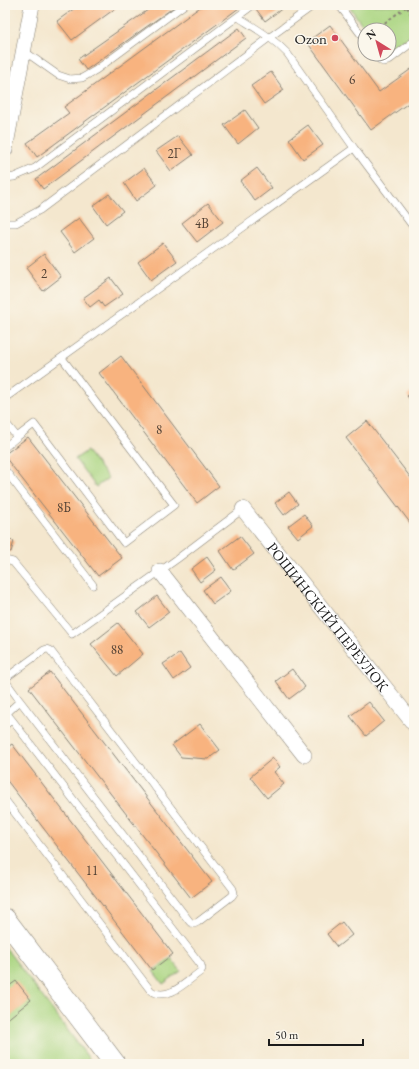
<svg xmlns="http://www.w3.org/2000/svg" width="419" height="1069" viewBox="0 0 419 1069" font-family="'EB Garamond',serif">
<rect width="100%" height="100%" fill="#fbf7ec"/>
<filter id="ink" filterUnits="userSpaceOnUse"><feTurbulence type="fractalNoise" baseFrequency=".025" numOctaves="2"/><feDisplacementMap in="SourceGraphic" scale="8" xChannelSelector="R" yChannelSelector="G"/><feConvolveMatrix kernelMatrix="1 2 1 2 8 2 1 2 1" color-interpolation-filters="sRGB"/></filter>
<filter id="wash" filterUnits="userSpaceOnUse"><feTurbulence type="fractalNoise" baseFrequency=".012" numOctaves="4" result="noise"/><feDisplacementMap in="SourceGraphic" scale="16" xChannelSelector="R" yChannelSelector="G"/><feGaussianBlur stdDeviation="0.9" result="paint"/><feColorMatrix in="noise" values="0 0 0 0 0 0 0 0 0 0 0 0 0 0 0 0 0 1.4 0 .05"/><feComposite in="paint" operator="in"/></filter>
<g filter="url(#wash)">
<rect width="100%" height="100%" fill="#f4e7ce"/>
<!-- green -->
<path fill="#aad581" stroke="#63784e" d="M348,5H414V33L389,51V30H366Z
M87,451L108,478L96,487L75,459Z
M5,947L93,1064H5Z
M171,958L181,971L163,984L153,971Z"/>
<g id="blocks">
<!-- building -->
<path fill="#f8b37f" d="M79,5H120L72,40L57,21Z
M155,5H177L86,70L78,59Z
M203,5H243L37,157L27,143L69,113L64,107Z
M262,5H287L265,21L256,9Z
M330,25L379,92L414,67V99L371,130L307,42Z
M239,28L246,38L43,189L36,179Z
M271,72L284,90L264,104L251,86Z
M245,110L258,128L238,144L224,125Z
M308,125L323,145L303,159L289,139Z
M178,136L193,155L171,171L156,151Z
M144,168L157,185L136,201L124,183Z
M257,168L272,188L255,201L240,181Z
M109,194L123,211L106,224L93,206Z
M208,203L223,222L197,242L182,223Z
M79,218L94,238L75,252L60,232Z
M163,243L177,261L151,280L138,262Z
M44,254L61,277L43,291L26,268Z
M111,278L123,294L104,307L99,300L90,307L83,298Z
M121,356L219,486L197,503L99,373Z
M414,391V404L407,396Z
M367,421L414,482V528L346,438Z
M28,437L122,558L98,576L5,457V454Z
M289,492L298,504L284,515L275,503Z
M304,514L313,526L298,538L288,526Z
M240,536L254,554L233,570L220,551Z
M5,539L14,541L11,552L5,551Z
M207,557L216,570L200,582L191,569Z
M221,577L231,591L213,604L203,590Z
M157,596L169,612L149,627L137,612Z
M118,623L143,654L117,676L91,644Z
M180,653L190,668L174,680L163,664Z
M292,669L305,687L289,699L276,681Z
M50,672L212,882L191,898L29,688Z
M369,702L384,721L366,736L350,716Z
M200,724L220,750L208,759L181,757L172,745Z
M12,744L173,954L152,970L5,778V749Z
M273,758L280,767L274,772L284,784L267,798L250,777Z
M342,922L352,935L337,947L327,934Z
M16,981L31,1000L5,1021V989Z"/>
</g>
</g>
<g filter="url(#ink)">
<use href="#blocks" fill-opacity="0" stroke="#888275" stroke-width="1"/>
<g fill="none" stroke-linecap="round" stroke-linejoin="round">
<!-- service casing -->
<g stroke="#888275" stroke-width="8">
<path id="service" d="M339,5L365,40
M24,51L58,75L70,79L82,78L96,70L184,5
M375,54L380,60L383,62L388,61L414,41
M354,148L414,228
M5,178L14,177L35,168L253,5
M5,223H16L40,210L270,37L314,5
M5,398L354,148L287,53C273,38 255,28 238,17
M5,422L17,437L34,424L124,543L174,505L62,358
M5,447L17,437
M5,470L93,585
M5,560L13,562L72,634L177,559L243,509
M12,720L8,715V712L20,701L7,683L6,680L7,677L44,650L47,649L50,650L233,889L234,893L232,896L198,922L194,924L190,922L20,701
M5,725L12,720L201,965L202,969L200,972C187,981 168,1002 151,991L5,800"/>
</g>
<!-- minor casing -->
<g stroke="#888275" stroke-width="16">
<g id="minor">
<path d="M5,150L32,5"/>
<path id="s1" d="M243,509L414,724"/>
<path d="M160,571L304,755"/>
</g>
</g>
<!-- secondary casing -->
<g stroke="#888275" stroke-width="22">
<path id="secondary" d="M5,919L115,1064"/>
</g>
<!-- path -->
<path stroke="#888275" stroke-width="2" stroke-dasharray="3 3" stroke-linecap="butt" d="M407,7L414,20
M407,7H414
M375,30L406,7L407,5"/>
<!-- service -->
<use href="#service" stroke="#fff" stroke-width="7"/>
<!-- minor -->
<use href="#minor" stroke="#fff" stroke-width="15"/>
<!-- secondary -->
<use href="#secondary" stroke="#fff" stroke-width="21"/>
</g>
</g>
<!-- markers -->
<circle fill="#d1495b" stroke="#fbf7ec" stroke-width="1.5" cx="335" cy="38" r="4"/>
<g text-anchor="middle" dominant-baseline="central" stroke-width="3" stroke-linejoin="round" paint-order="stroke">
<!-- number labels -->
<g font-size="13" fill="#534235">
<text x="352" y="79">6</text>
<text x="174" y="153">2Г</text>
<text x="202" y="223">4В</text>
<text x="44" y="273">2</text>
<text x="159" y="429">8</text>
<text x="64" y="507">8Б</text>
<text x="117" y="649">88</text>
<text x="92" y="870">11</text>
</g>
<!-- poi labels -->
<g font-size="15" fill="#1c1c1c" stroke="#fbf7ec" text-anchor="end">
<text x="327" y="38">Ozon</text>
</g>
<!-- street labels -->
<g font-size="15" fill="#1c1c1c" stroke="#fbf7ec">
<text stroke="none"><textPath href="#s1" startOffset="137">РОЩИНСКИЙ ПЕРЕУЛОК</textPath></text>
</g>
</g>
<!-- margin -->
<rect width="419" height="1069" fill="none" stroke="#fbf7ec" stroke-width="20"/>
<!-- north arrow -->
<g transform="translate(377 42) rotate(323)"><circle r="19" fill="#fbf7ec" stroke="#a29f99"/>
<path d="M0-3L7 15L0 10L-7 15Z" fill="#d1495b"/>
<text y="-6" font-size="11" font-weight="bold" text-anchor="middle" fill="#1c1c1c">N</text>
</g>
<!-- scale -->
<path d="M269 1039v6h94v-6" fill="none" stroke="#1c1c1c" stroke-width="2"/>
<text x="275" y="1039" font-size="12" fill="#1c1c1c" stroke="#fbf7ec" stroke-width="3" paint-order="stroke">50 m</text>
</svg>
